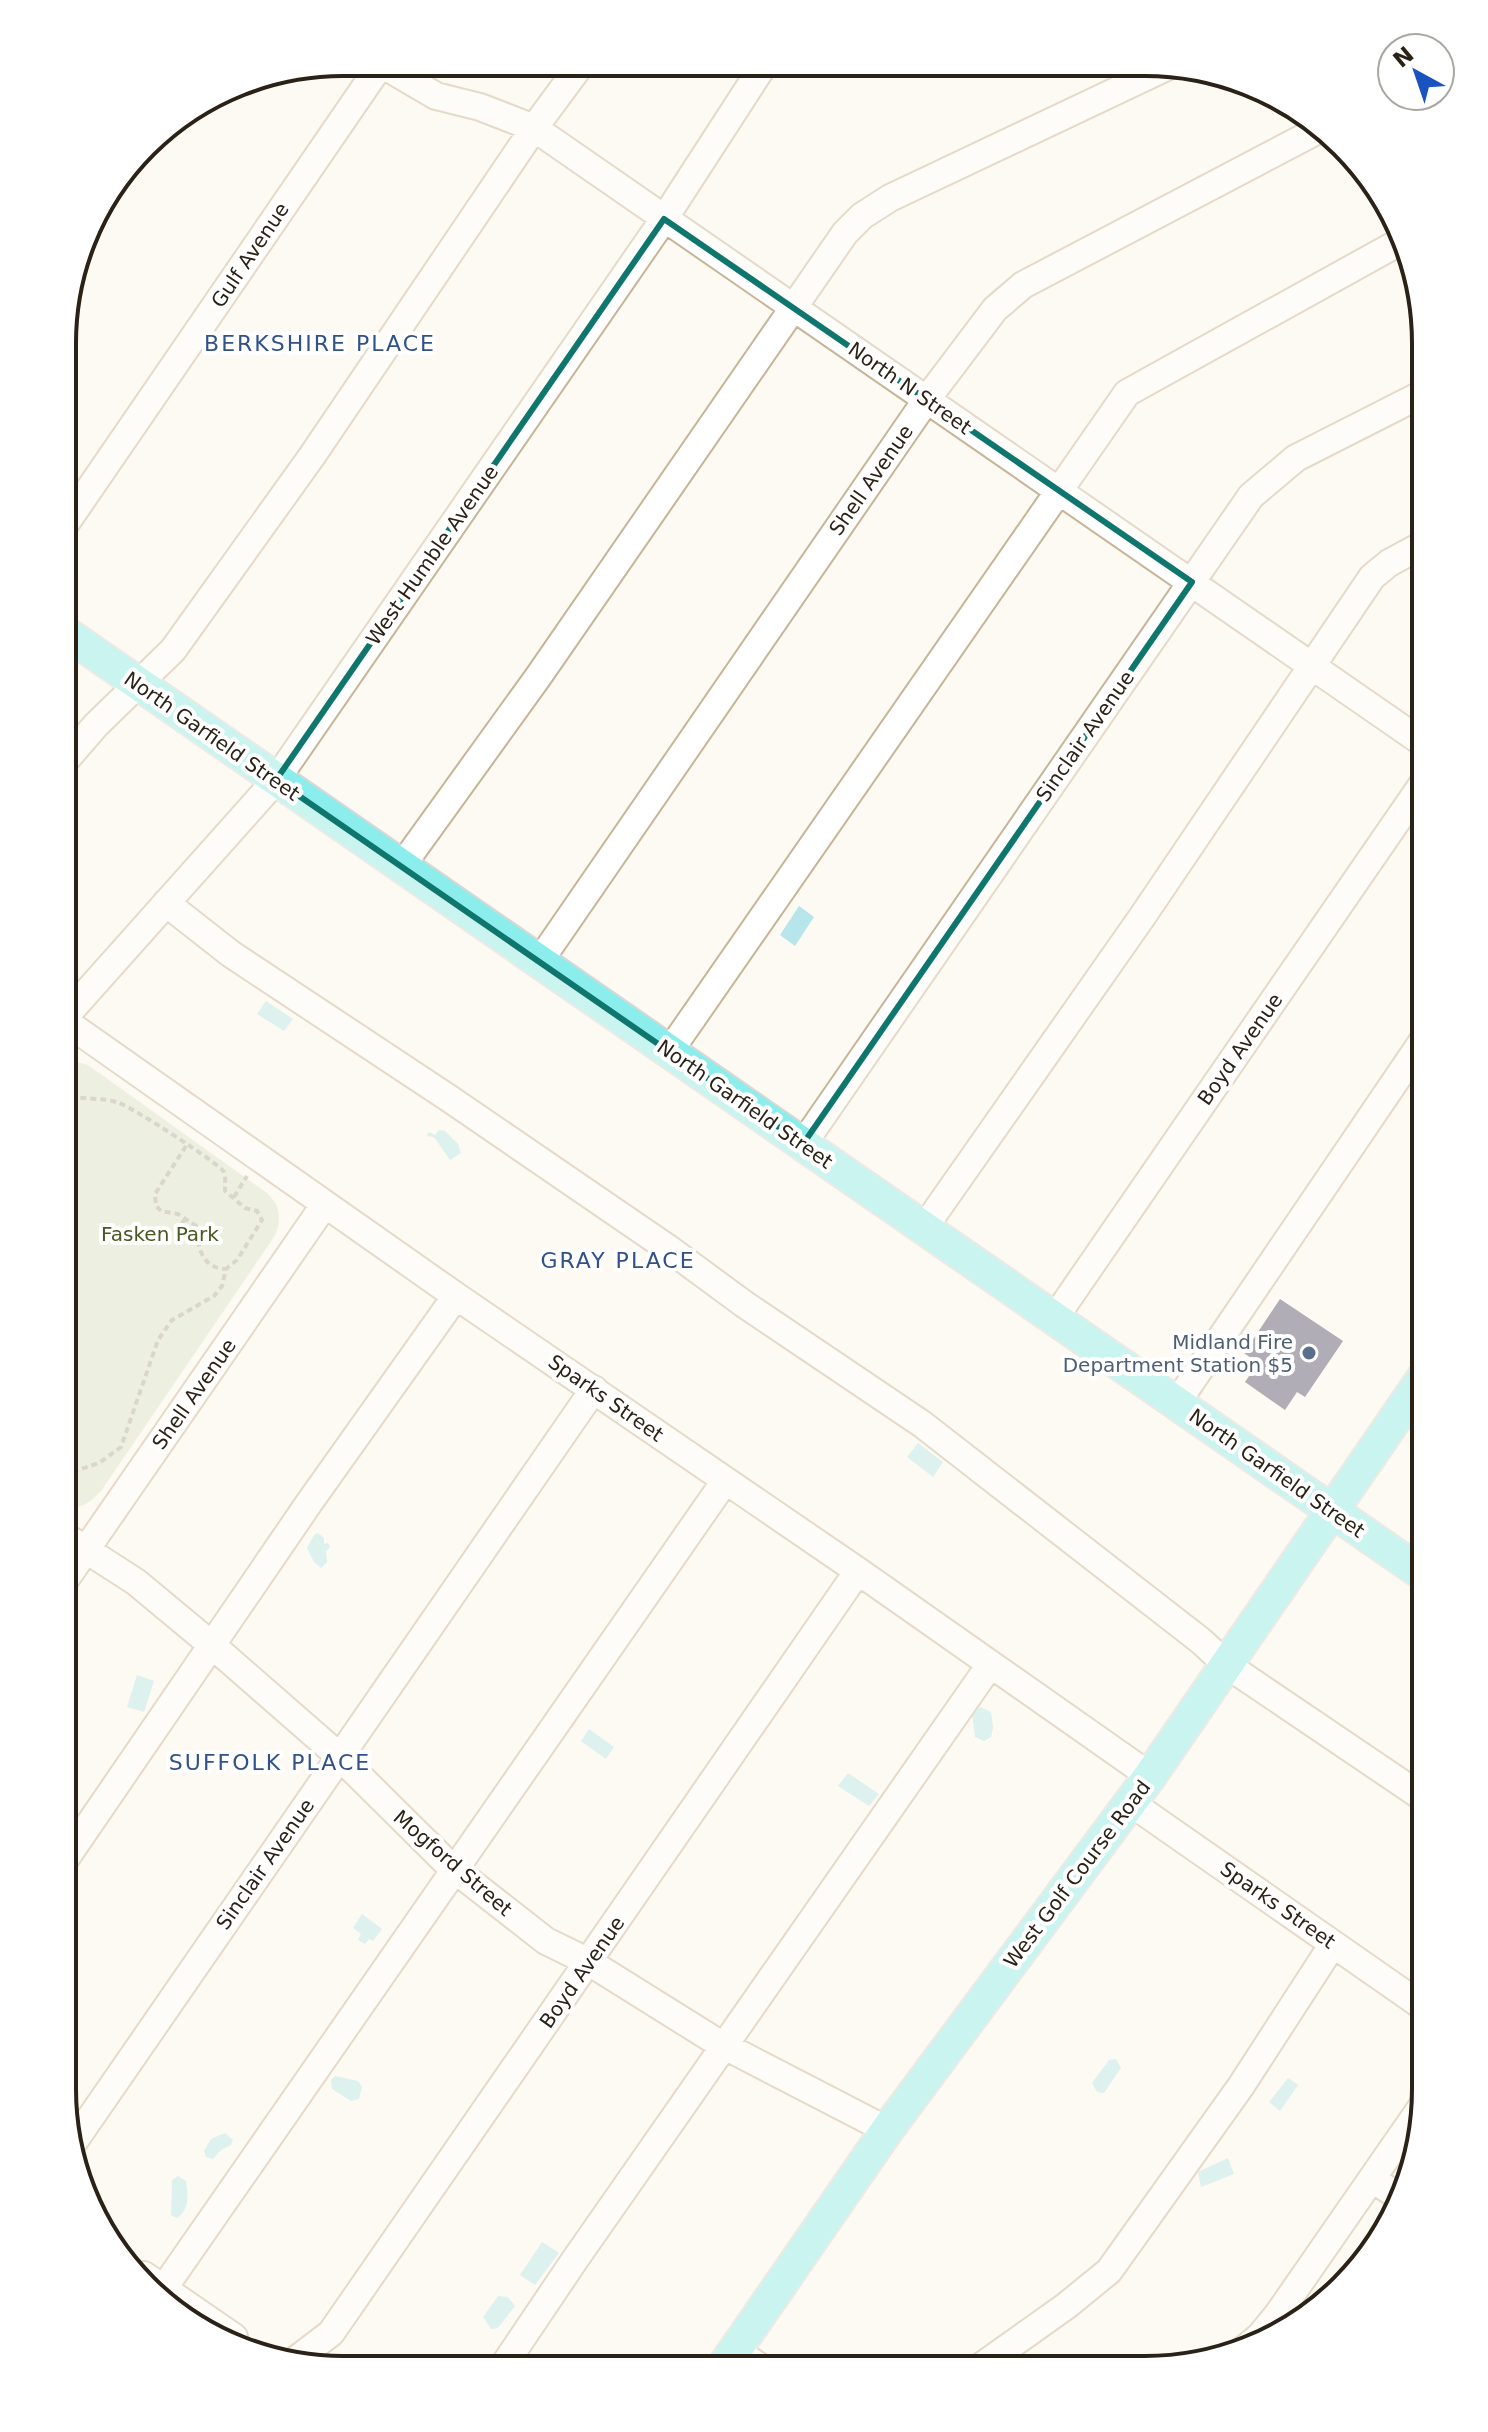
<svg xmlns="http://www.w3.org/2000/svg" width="1488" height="2432" viewBox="0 0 1488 2432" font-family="'DejaVu Sans',sans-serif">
<rect width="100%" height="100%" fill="#fdf9f3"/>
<!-- green -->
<path fill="#dae4c9" d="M67,1059L88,1065L267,1193C281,1206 282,1221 274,1237L101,1491C90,1503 79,1510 63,1508V1060Z"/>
<!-- water -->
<path fill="#b6e6ec" d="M799,906L814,917L795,946L780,935Z
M266,1001L293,1019L284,1031L257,1014Z
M439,1130L445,1131L458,1144L461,1153L450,1160L434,1137L427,1136L429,1132L435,1135Z
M918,1443L943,1462L933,1477L907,1457Z
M318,1533L324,1538V1544L328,1543L330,1547L326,1552L327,1562L321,1568L314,1562L307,1548L314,1535Z
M137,1675L154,1681L144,1712L127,1707Z
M980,1707L991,1712L993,1728L991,1737L984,1741L975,1737L972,1714Z
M589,1729L614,1747L606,1759L581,1741Z
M848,1773L879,1794L869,1806L838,1786Z
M362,1914L382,1929L373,1941L369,1939L365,1944L358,1940L361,1934L353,1928Z
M1116,2059L1121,2068L1104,2093L1097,2092L1092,2083L1109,2060Z
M335,2076L358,2081L362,2087L359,2099L351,2101L332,2089L331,2080Z
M1288,2078L1298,2085L1280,2111L1269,2102Z
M225,2133L233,2140L231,2145L221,2150L213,2159L206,2157L204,2151L211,2139Z
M1228,2158L1234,2174L1201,2187L1198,2172Z
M178,2176L186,2181C188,2195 190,2209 177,2218L171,2215L172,2180Z
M542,2242L559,2253L535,2285L520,2275Z
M498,2296L508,2297L515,2306L498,2328L491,2329L483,2317Z"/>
<!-- building -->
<path fill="#52516f" d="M1280,1299L1343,1341L1305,1397L1297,1392L1285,1410L1245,1382L1258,1363L1244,1353Z"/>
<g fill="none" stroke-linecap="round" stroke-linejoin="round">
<!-- minor casing -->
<g stroke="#c8b497" stroke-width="30">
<path id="minor" d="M378,62L436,96L480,107L534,128L1426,745
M64,526L381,64
M64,762L96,725L173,650L312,456L534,128L582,63
M401,867L538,677L845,233L862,216L890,198L1173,64
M166,903L231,954L450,1099L672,1251L744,1304L922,1424L1201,1641L1227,1665L1425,1799
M539,962L927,399L995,309L1023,285L1322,128
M63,1019L276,780L664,219L765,63
M63,1020L456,1296L858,1571L1150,1776
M669,1052L1127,393L1405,239
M803,1144L1251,496L1296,458L1426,392
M924,1228L1142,917L1372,577L1389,563L1426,543
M1054,1319L1426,779
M1176,1404L1426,1036
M63,1535L136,1582L213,1646L339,1756L450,1866L546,1941L589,1962L717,2042L887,2130
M63,1583L325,1204
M1131,1803L1425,2008
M62,1864L309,1503L456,1296
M73,2143L594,1389
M1372,2179L1401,2198
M144,2275L234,2337
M159,2295L725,1481
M735,2350L763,2369
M1242,2351L1260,2336L1278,2314L1425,2102
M293,2362L331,2333L858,1571
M502,2368L574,2261L990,1665
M976,2370L1066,2306L1109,2271L1241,2086L1333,1944"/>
</g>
<!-- major casing -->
<g stroke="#d9d7d5" stroke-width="36">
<path id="major" d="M64,632L1426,1576
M722,2369L887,2130L1150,1776L1426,1374"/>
</g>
<!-- path -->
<path stroke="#afaaa2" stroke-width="4" stroke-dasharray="6 4" stroke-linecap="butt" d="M186,1146L155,1194L156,1206L161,1211L178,1214L196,1226C198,1247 201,1268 226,1269
M234,1197L247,1176
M176,1232L185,1219
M63,1475L99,1463L121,1447L158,1340L172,1320L214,1296L222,1286L226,1269L237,1260L262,1220L257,1211L245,1208L225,1191C225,1186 226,1177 224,1172C220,1164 132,1107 119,1103C104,1097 81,1100 63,1095"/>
<!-- minor -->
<use href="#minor" stroke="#fff" stroke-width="26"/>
<!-- major -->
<use href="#major" stroke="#8beeec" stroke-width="32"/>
</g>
<!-- marked area -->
<path d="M0 0H1488V2432H0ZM664,219L1192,582L803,1144L276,780Z" fill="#fdf9f3" fill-opacity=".55" fill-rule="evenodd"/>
<path fill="none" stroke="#0f766e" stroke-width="6" stroke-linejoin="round" d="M664,219L1192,582L803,1144L276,780Z"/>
<!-- markers -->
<circle fill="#5c6f8a" stroke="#fff" stroke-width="3" cx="1309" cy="1353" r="8"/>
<g text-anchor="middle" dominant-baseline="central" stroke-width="8" stroke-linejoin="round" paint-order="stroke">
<!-- street labels -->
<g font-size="20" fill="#2a2217" stroke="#fff">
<text transform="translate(250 255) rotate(-56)">Gulf Avenue</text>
<text transform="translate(910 388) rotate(35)">North N Street</text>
<text transform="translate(871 480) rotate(-55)">Shell Avenue</text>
<text transform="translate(432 555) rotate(-55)">West Humble Avenue</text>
<text transform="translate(212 736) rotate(35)">North Garfield Street</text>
<text transform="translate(1085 736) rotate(-55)">Sinclair Avenue</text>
<text transform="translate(1240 1049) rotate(-55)">Boyd Avenue</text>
<text transform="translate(745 1104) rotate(35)">North Garfield Street</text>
<text transform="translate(194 1394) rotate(-55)">Shell Avenue</text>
<text transform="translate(606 1398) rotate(35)">Sparks Street</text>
<text transform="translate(1277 1473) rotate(35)">North Garfield Street</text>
<text transform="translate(453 1863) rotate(41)">Mogford Street</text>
<text transform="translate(265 1864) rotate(-55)">Sinclair Avenue</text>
<text transform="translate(1077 1874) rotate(-53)">West Golf Course Road</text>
<text transform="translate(1278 1905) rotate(35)">Sparks Street</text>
<text transform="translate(582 1972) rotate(-55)">Boyd Avenue</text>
</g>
<!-- park labels -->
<g font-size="20" fill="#495822" stroke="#fff">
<text x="160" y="1234">Fasken Park</text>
</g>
<!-- service labels -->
<g font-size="20" fill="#4e5e75" stroke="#fff" text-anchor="end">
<text x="1293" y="1342">Midland Fire<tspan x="1293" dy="23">Department Station $5</tspan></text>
</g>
<!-- neighbourhood labels -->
<g font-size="22" letter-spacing="2" fill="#325189" stroke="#fff">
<text x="320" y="343">BERKSHIRE PLACE</text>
<text x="618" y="1260">GRAY PLACE</text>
<text x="270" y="1762">SUFFOLK PLACE</text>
</g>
</g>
<!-- crop -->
<path d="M0 0H1488V2432H0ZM343 76H1145A267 267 0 0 1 1412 343V2089A267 267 0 0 1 1145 2356H343A267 267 0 0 1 76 2089V343A267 267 0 0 1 343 76Z" fill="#fff" fill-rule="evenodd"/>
<path fill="none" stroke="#2a2217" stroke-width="4" d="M343 76H1145A267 267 0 0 1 1412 343V2089A267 267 0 0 1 1145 2356H343A267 267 0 0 1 76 2089V343A267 267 0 0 1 343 76Z"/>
<!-- north arrow -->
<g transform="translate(1416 72) rotate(320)"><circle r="38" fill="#ffffff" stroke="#aaa7a2" stroke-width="2"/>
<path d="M0-6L14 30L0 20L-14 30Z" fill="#1853bf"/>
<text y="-12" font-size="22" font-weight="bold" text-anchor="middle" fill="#2a2217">N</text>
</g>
</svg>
